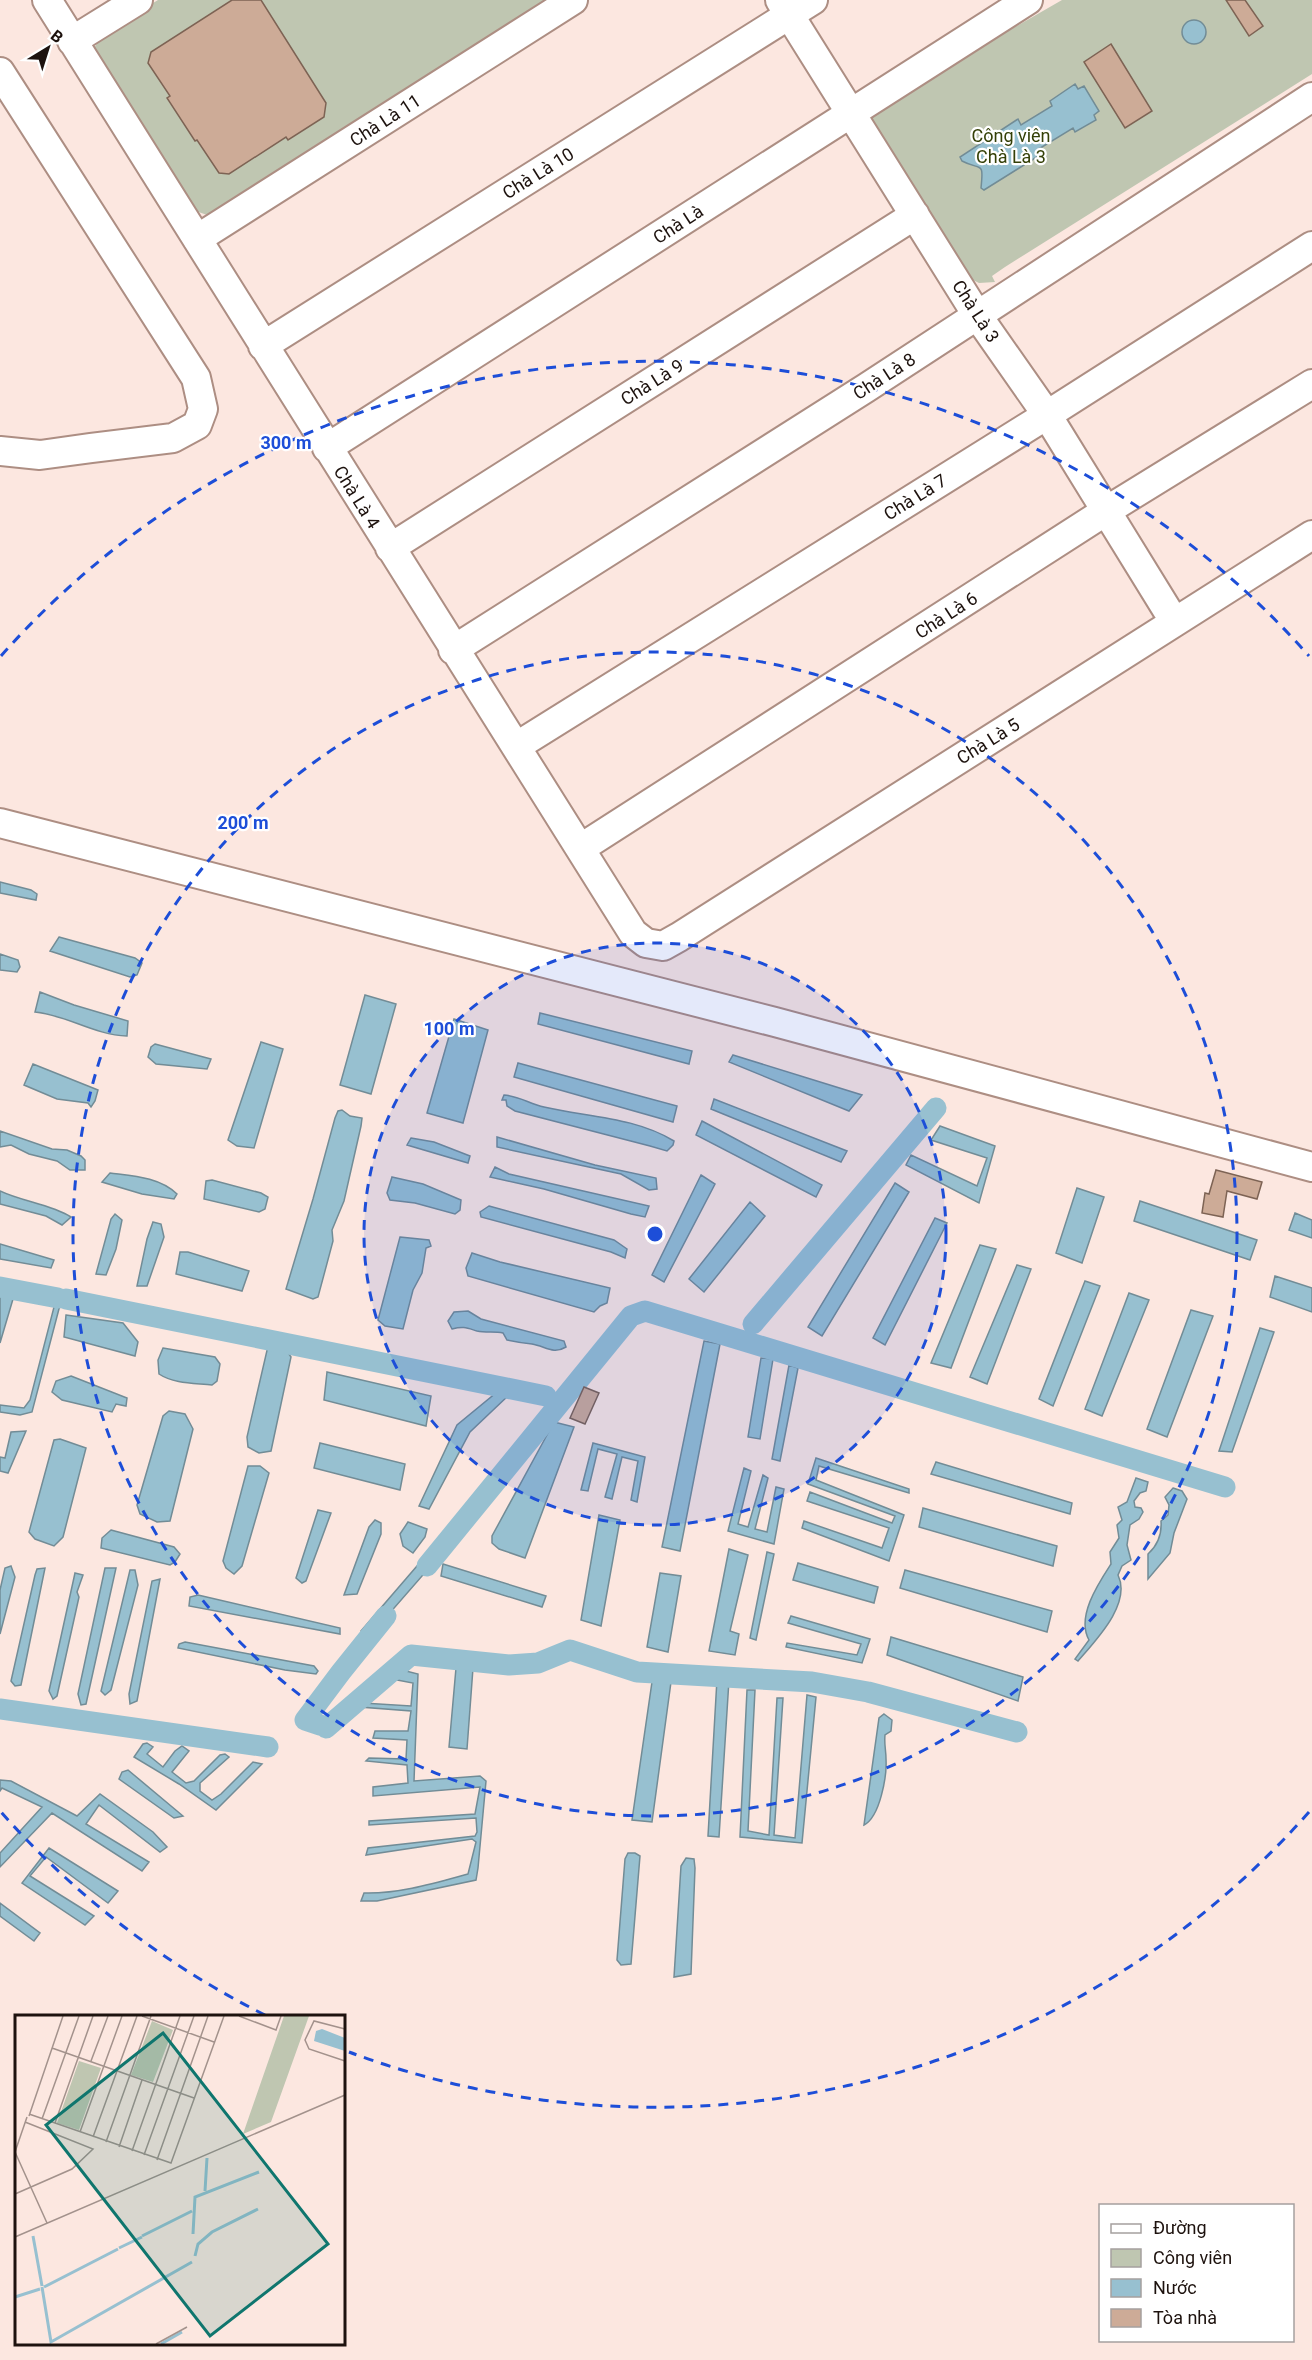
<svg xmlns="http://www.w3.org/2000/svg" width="1312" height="2360" viewBox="0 0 1312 2360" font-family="Roboto,sans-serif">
<rect width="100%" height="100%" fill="#fce7e0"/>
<!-- green -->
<path fill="#bfc6b1" d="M158,0H553L228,208L207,215L193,210L94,48L103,34Z
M1062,0H1312V74L1005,267L992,276L995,282L979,283L971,279L859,117Z"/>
<!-- water -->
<path fill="#97c0d0" stroke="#728c96" stroke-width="1.5" d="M1182 32a12 12 0 1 1 24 0a12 12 0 1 1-24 0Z
M1075,84L1078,89L1084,86L1099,111L1094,115L1096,120L1075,132L1073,128L1037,150L1040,155L984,190L981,188C984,160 981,171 962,161L960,157L1018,119L1021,125L1052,106L1050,101Z
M0,882L31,890L37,894L36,900L0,893Z
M59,937L135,958L142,963L137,975L130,977L50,951Z
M0,954L18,960L20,967L17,972L0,970Z
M40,992L74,1005L128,1021L127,1036C94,1035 67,1015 35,1012Z
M365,995L396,1004L371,1094L340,1085Z
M540,1013L692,1051L689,1064L538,1024Z
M454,1019L488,1030L463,1123L427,1113Z
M261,1042L283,1049L254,1148L237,1146L228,1140Z
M155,1044L211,1059L207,1069L156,1064L148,1057L151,1047Z
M733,1055L862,1095L849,1111L729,1062Z
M518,1063L677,1106L673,1122L514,1077Z
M33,1064L98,1090L95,1101L91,1107L88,1103L57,1099L24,1085Z
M504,1095C519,1096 530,1104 544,1107C587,1117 635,1117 674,1141L673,1145L667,1151L650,1146L515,1111L507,1106L506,1100H502Z
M714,1099L847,1151L841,1162L711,1109Z
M342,1110L350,1116L362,1118L361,1126L344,1201L332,1230L333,1241L318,1297L313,1299L286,1289L313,1199L335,1118L338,1111Z
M702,1121L822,1185L816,1197L696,1135Z
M940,1126L995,1146L979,1203L906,1165L911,1155L977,1186L987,1158L931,1140Z
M0,1131L52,1149L67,1150L81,1156L85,1160V1170H70L57,1161L29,1154L11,1145L0,1147Z
M497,1137L595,1165L656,1178L657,1189L649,1190L621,1174L497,1147Z
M411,1138L434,1142L470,1156L468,1163L407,1145Z
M495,1167L509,1174L649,1206L645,1217L631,1214L544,1189L490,1177Z
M110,1173C133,1176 159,1177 177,1194L174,1199L142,1194L102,1182Z
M701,1175L715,1184L664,1282L652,1275Z
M392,1177L423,1184L461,1200L460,1210L455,1214L415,1203L390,1200L387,1193Z
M212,1180L261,1193L268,1197L265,1209L259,1212L204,1199L206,1181Z
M895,1183L909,1192L822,1336L808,1327Z
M1077,1188L1104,1197L1082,1263L1056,1253Z
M0,1191C23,1202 50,1204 71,1217L62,1225L46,1216L0,1204Z
M1140,1201L1257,1240L1250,1260L1134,1221Z
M750,1202L765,1216L704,1292L689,1279Z
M489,1206L614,1240L627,1249L625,1258L611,1252L481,1217L480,1212Z
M1295,1213L1312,1220V1238L1289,1230Z
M115,1214L122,1220L116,1249L106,1275L96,1274L111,1219Z
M935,1218L947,1223L885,1345L873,1338Z
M153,1222L161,1224L164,1237L147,1286H137L147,1239Z
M400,1237L429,1240L431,1246L426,1248L422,1273L413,1290L403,1329L385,1326L378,1320Z
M0,1244L54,1260L51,1268L0,1259Z
M980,1245L996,1249L951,1368L931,1363Z
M180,1252H188L249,1271L242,1291L176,1274Z
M472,1253L500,1262L610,1288L607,1303L600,1306L594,1312L468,1276L466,1268Z
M1017,1265L1031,1269L987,1384L970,1377Z
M1275,1276L1312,1288V1312L1270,1297Z
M1085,1281L1100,1286L1053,1406L1039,1399Z
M0,1290L13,1299L0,1343Z
M1129,1293L1149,1300L1102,1416L1085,1409Z
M60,1305L32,1412L20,1415L0,1412V1405L24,1408L30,1400L54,1307Z
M1191,1310L1213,1316L1167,1437L1147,1429Z
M468,1311L481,1319L564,1341L566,1347C553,1355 545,1346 532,1344C523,1343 516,1342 507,1340L503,1333C495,1331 486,1333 477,1331C467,1328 464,1326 452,1329L448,1321L454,1312Z
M66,1315L123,1323L138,1342L135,1356L64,1337Z
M1260,1328L1274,1332L1232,1452L1219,1451Z
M704,1341L720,1344L680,1551L662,1547Z
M274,1344L285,1348L291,1357L271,1451L259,1453L248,1447L247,1437L268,1346Z
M163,1348L215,1357L220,1364L217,1381L212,1385C195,1383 174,1384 159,1374L158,1360Z
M761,1358L773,1359L760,1439L748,1437Z
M789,1365L798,1368L780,1461L772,1459Z
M327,1372L431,1396L426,1426L324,1400Z
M71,1376L127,1398L126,1406L116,1404L112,1412L62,1400L52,1392L56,1381Z
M502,1388L510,1394L470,1432L429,1509L419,1506L457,1425Z
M169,1411L185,1414L193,1429L170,1521L157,1522L140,1514L137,1505L163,1416Z
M554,1422L574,1427L525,1558L499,1549L492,1543V1536Z
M26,1431L8,1473L0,1471V1457L5,1458L11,1432Z
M60,1439L86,1448L63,1537L54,1546L35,1539L29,1532L54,1440Z
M320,1443L405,1464L400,1490L314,1468Z
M593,1443L645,1457L637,1502L631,1500L638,1461L622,1457L612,1499L605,1497L617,1454L598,1449L588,1491L581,1490Z
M816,1458L909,1489V1493L819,1466L816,1480L904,1515L889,1561L802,1528L804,1521L882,1548L889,1528L807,1501L810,1492L892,1523L895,1516L808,1484Z
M936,1462L1072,1503L1070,1514L931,1474Z
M248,1466H260L269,1473L242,1566L234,1574L226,1568L223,1561Z
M744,1468L751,1471L738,1524L748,1527L763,1475L768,1478L755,1529L767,1532L776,1487L784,1489L774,1544L728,1531Z
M1136,1478L1148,1482L1146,1491L1140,1493L1134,1501L1135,1507L1141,1508L1143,1512L1139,1519L1130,1525L1127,1545L1131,1560L1122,1566L1118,1575C1132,1604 1095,1641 1078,1661L1075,1659L1089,1640C1076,1617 1098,1584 1111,1564L1110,1552L1119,1538L1117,1525L1122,1520L1118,1507L1127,1502Z
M1173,1488L1182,1491L1187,1499L1174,1533L1170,1553L1148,1579V1554C1158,1545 1162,1534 1161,1521L1168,1515L1169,1505L1165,1497Z
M923,1508L1057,1546L1053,1566L919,1527Z
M318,1510L331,1513L306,1581L302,1583L296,1578Z
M599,1515L620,1520L601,1626L581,1620Z
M375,1520L381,1523V1534L357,1594L344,1595L369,1527Z
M408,1522L427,1529L425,1537L413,1553L403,1546L400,1534Z
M111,1530L174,1547L180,1554L175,1562L170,1565L101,1548L102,1538Z
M440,1542L445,1545L443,1552L368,1638L361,1631L429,1552Z
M729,1549L748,1555L730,1631L739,1634L735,1655L709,1651Z
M767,1552L774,1554L756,1640L750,1638Z
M798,1563L878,1587L874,1603L793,1580Z
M443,1564L546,1596L542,1607L441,1576Z
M11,1566L15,1577L0,1634V1590L5,1568Z
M45,1568L21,1685L15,1686L11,1681L35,1575L37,1569Z
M105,1568H116L86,1704L81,1705L78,1694Z
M130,1570H135L138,1585L111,1690L105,1695L101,1691Z
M905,1570L1052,1611L1047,1632L900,1588Z
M75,1573L83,1575L77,1592L79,1597L57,1696L53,1699L49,1691Z
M660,1573L681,1576L668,1652L647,1647Z
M160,1579L137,1701L130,1704L129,1694L152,1581Z
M198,1595L340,1628V1634L189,1606L190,1597Z
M791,1616L870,1639L862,1663L786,1647L787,1643L857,1655L861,1644L788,1623Z
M891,1637L1023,1677L1018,1701L887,1655Z
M185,1642L314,1666L318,1671L316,1674L285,1670L178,1648L179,1644Z
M456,1668H473L467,1749L449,1747Z
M402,1670L418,1674L414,1781L480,1776L486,1781L478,1868L476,1880L377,1901H361L364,1893C399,1894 435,1883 468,1874L476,1842L472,1839L366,1855L368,1848L475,1836L477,1832L476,1818L369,1825V1821L475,1814L480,1787L373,1796V1787L408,1783L407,1765L366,1761L369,1758L406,1759L407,1740L373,1738L375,1731H408L411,1711L360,1707L363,1703L411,1706L413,1683L392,1679Z
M717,1679L729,1680L719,1837L708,1836Z
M652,1682H671L652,1822L632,1820Z
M747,1690H755L748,1831L769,1835L777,1698H783L774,1835L795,1838L807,1695L816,1697L802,1843L740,1837Z
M884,1714L892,1720L891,1731L885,1735C884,1744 886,1750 886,1759C887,1776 880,1817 864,1825L879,1718Z
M147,1743L153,1747L147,1754L163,1767L175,1751L182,1746L189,1751L172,1772L186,1783L194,1781L220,1755L225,1754L229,1757L200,1783V1791L212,1800L221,1794L253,1762L262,1764L216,1810L179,1784L134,1757L143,1744Z
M128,1770L183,1816L174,1818L119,1779L122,1772Z
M0,1780L11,1781L77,1816L100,1794L153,1832L167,1847L160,1852L99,1805L86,1824L149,1862L142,1871L52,1813L0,1867V1853L42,1807L2,1788L0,1791Z
M49,1848L118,1891L108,1903L46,1857L30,1876L94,1916L85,1925L22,1883Z
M628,1853H635L640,1856L631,1964L621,1965L617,1960L625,1859Z
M686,1858L694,1859L695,1868L691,1974L674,1977L681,1866Z
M0,1903L40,1933L34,1941L0,1916Z"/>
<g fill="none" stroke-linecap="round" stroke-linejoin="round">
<!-- canal -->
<path stroke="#97c0d0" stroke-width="21" d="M0,1287L58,1298
M66,1299L546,1396
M753,1324L936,1108
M427,1566L631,1316L645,1311L1225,1487
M0,1709L268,1747
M320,1725L305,1720L341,1672L386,1616
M326,1728L411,1655L509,1665L538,1663L570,1650L637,1672L812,1682L868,1692L1017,1732"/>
</g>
<!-- building -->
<path fill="#cdab97" stroke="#7d6354" stroke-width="1.5" d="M232,0H261L326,103L324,117L288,140L286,137L229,174L219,173L197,140L195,141L167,98L170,96L148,63L151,52Z
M1226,0H1245L1263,26L1249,36Z
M1111,44L1152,111L1125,128L1084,62Z
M1216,1170L1262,1182L1257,1199L1227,1191L1223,1217L1202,1213L1205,1193L1209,1194Z
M584,1387L599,1393L585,1424L570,1418Z"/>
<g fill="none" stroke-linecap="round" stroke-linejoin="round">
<!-- minor casing -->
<g stroke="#ad8e83" stroke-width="32">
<path id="minor" d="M47,0L633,933L646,943L663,946L679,937L1312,535
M780,0L977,315L1047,415L1174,621
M72,41L138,0
M0,72L196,378L203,409L197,425L173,438L91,448L40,455L0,451
M197,239L573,0
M263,346L813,0
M327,448L1028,0
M390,548L915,215
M453,650L866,388L1312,97
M517,746L1047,415L1312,246
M0,823L775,1022L1312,1167
M581,848L1106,511L1312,384"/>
</g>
<!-- minor -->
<use href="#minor" stroke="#fff" stroke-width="28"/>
</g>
<!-- distance rings -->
<circle cx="655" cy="1234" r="291" fill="#1d4ed8" fill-opacity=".12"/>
<g fill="none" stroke="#1d4ed8" stroke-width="3" stroke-dasharray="10 8">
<circle cx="655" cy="1234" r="291"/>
<circle cx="655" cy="1234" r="582"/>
<path d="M1309 1812A873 873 0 0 1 349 2052M265 2015A873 873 0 0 1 1 1812M1 656A873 873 0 0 1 1309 656"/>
</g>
<g text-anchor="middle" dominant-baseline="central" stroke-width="4.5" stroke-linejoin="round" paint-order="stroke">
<!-- street labels -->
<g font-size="18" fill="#1d120e" stroke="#fff">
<text transform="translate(385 120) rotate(-33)">Chà Là 11</text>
<text transform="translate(538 173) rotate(-32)">Chà Là 10</text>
<text transform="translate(678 224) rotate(-33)">Chà Là</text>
<text transform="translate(976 311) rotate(57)">Chà Là 3</text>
<text transform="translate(884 376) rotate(-33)">Chà Là 8</text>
<text transform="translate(652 382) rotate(-32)">Chà Là 9</text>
<text transform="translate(357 497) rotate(58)">Chà Là 4</text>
<text transform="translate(915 497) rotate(-32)">Chà Là 7</text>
<text transform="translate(946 615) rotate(-33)">Chà Là 6</text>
<text transform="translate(988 741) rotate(-32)">Chà Là 5</text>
</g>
<!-- park labels -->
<g font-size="18" fill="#344007" stroke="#fff">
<text x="1011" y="135">Công viên<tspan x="1011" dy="21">Chà Là 3</tspan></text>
</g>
</g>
<!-- overview -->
<g transform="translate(15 2015)">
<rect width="330" height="330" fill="#fce7e0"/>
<path d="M269,1H294L256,107L228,119ZM137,6L158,15L138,67L116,60ZM64,46L86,53L64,115L42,108Z" fill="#bfc6b1"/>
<path d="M307,14L330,23V36L299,26L301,16Z" fill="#97c0d0"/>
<path fill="none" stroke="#97c0d0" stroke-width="3" d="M190,176L192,143M178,219L180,182L244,157M18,221L27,271M127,221L177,196M104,233L127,222M180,241L183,229L197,217L243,194M27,272L36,327L177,247M29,272L103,234M0,282L25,274M146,329L167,317"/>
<path fill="none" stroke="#a3928c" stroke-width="1.5" d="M127,1L199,27M224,1L261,15L266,1M330,14L299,6L290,25L294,34L330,46M37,33L179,83M76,46L93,1M14,99L156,148L209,1M14,101L48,1M12,102L0,137L32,208M27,104L64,1M40,108L78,1M65,117L107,1M78,122L122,1M91,127L136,1M104,132L127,65M117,136L165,1M129,140L179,1M142,145L193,1M0,179L57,154L78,134L10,107M0,222L330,80M141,329L172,312"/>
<path fill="#0f766e" fill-opacity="0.15" stroke="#0f766e" stroke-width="3" d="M148,18L313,229L195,321L31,110Z"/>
<rect width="330" height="330" fill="none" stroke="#1d120e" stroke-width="3"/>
</g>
<circle cx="655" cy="1234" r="9" fill="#1d4ed8" stroke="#fff" stroke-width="3"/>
<g font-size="18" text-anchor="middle" font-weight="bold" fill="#1d4ed8" stroke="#fff" stroke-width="4.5" stroke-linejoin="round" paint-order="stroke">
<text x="286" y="449">300 m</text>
<text x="243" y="829">200 m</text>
<text x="449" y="1035">100 m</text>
</g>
<!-- legend -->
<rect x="1099" y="2204" width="195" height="138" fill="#ffffff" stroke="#a5a09f" stroke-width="1.5"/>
<rect x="1111" y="2224" width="30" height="9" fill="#ffffff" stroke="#a5a09f" stroke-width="1.5"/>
<text x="1153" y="2234" font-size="18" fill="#1d120e">Đường</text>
<rect x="1111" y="2249" width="30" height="18" fill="#bfc6b1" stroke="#a5a09f" stroke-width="1.5"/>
<text x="1153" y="2264" font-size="18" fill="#1d120e">Công viên</text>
<rect x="1111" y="2279" width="30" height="18" fill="#97c0d0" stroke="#a5a09f" stroke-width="1.5"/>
<text x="1153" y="2294" font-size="18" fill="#1d120e">Nước</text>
<rect x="1111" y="2309" width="30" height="18" fill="#cdab97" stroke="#a5a09f" stroke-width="1.5"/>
<text x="1153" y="2324" font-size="18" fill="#1d120e">Tòa nhà</text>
<!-- north arrow -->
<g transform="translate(48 48) rotate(38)" stroke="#ffffff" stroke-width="4.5" paint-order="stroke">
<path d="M0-4.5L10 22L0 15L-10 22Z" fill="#1d120e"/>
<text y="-9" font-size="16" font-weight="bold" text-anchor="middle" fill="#1d120e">B</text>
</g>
</svg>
